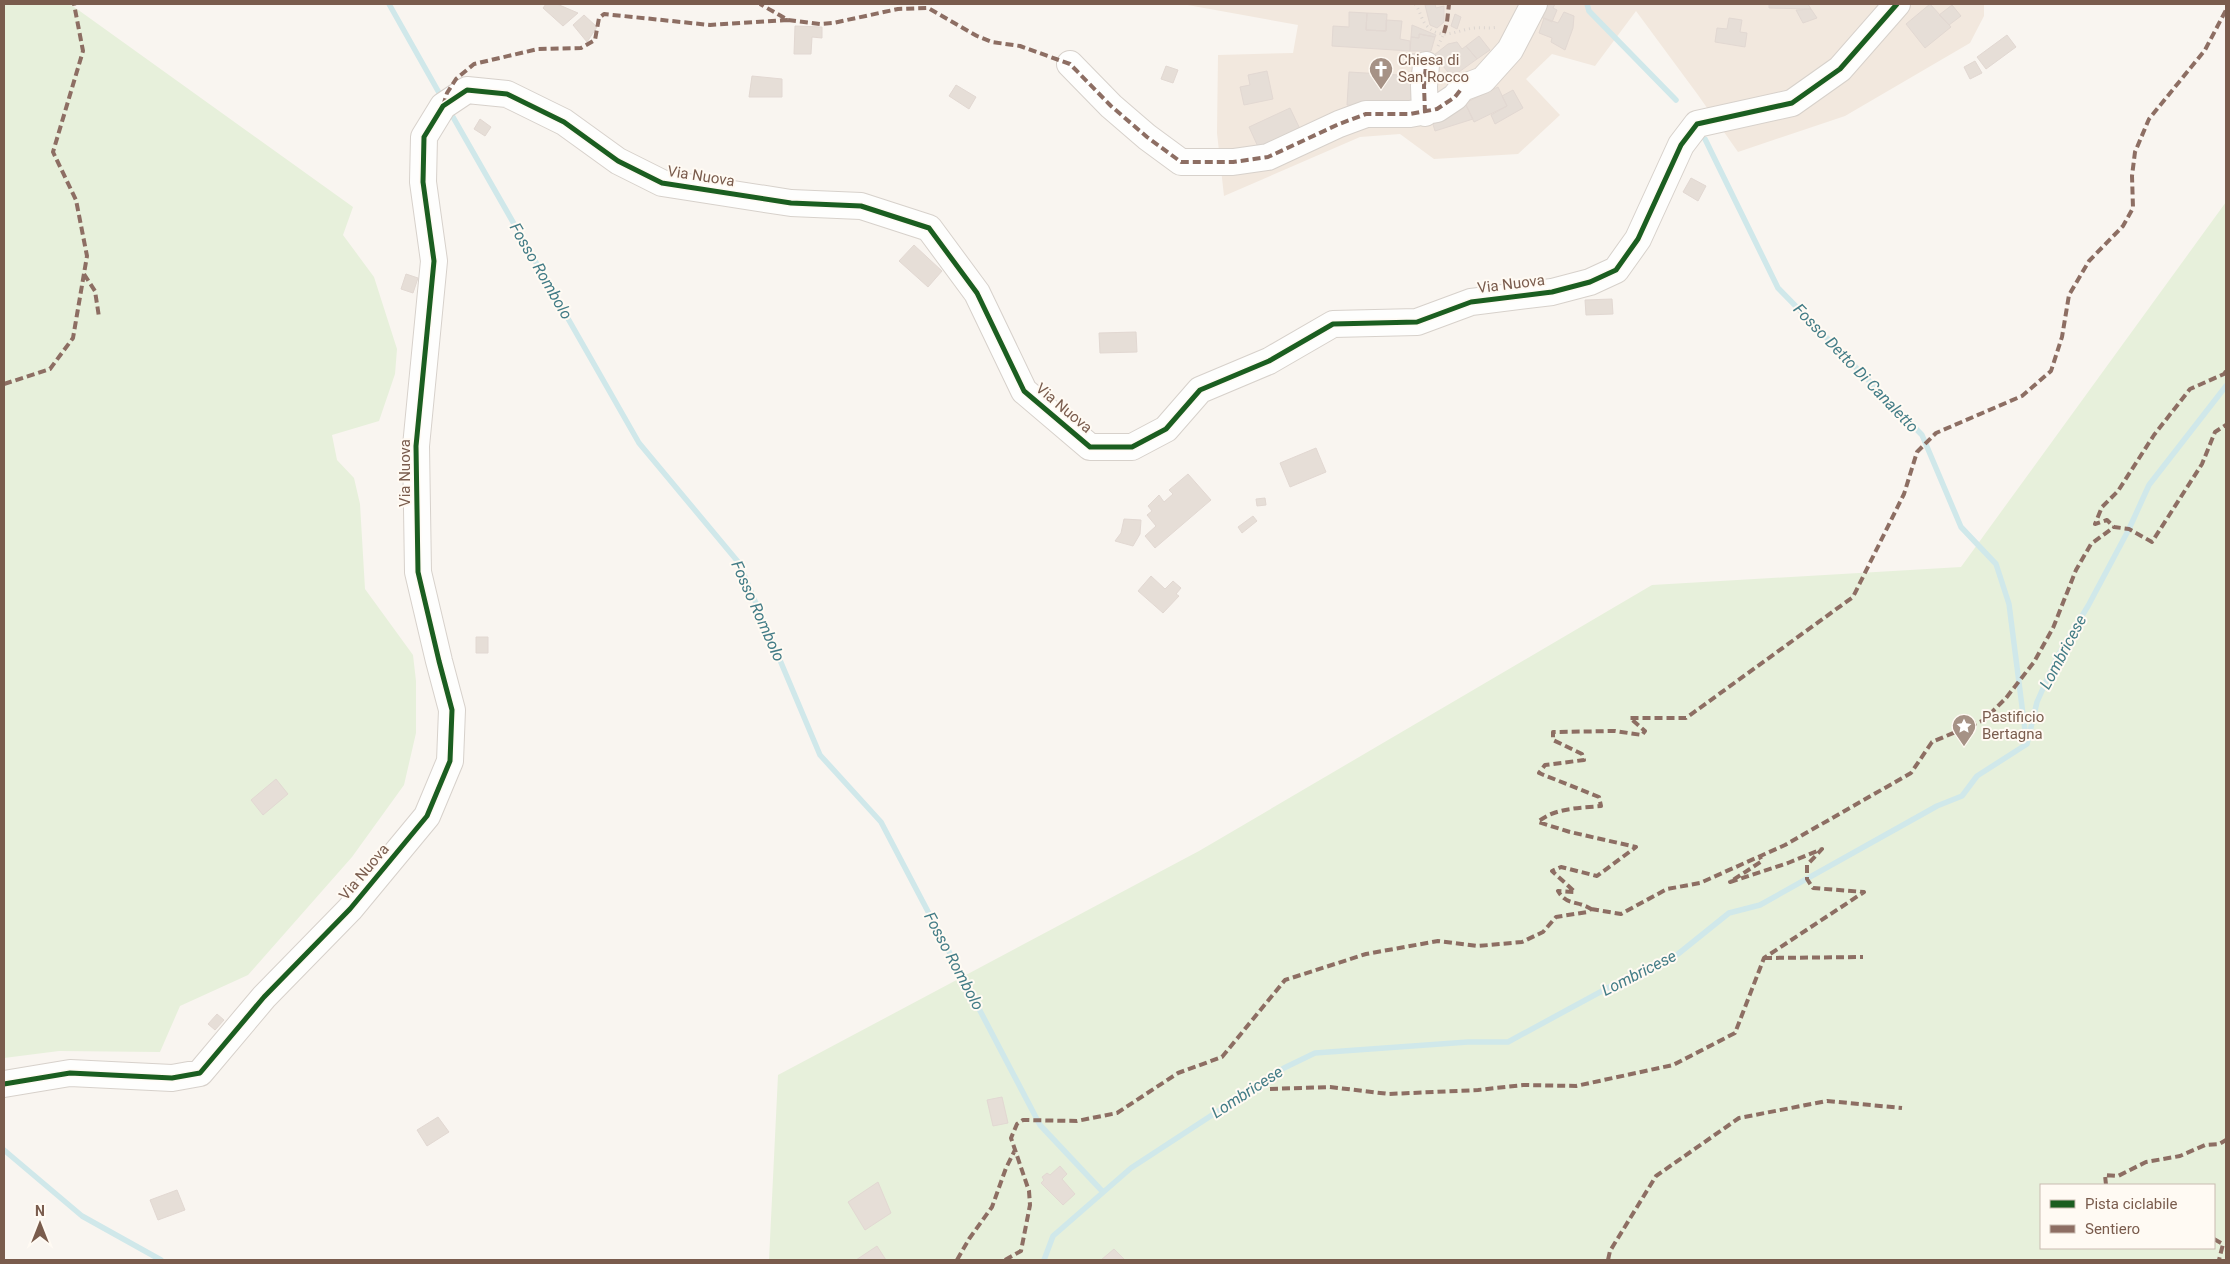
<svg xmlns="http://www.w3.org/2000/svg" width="2230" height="1264" viewBox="0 0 2230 1264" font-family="Roboto,sans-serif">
<rect width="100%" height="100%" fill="#f9f5f0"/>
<!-- residential -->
<path fill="#f2e8de" d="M1182,4H1984V16L1970,43L1845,116L1738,152L1698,95L1636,11L1595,66L1552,54L1526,79L1560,115L1518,154L1434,159L1400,134L1360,137L1224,196L1217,133L1218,55L1293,53L1298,25Z"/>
<!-- green -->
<path fill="#e7f0db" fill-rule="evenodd" d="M4,4H70L353,207L343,235L374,277L397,349L395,374L379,421L332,435L337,460L354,478L360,504L365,589L413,655L416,681V733L404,785L352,857L248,975L180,1006L160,1052L59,1051L4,1058Z
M2226,202V1260H769L778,1075L1199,851L1652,585L1961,567ZM2041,1185H2214V1248H2041Z"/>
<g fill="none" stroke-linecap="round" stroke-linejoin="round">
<!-- stream -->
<path stroke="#d0e8ea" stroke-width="5.5" d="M389,4L442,98
M1587,4L1589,11L1676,100
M449,110L639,443L739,563L820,755L881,822L1040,1125L1103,1192
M1705,139L1778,288L1922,435L1961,527L1996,564L2009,604L2026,738
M4,1150L82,1216L161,1260
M1044,1260L1053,1236L1131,1168L1284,1068L1315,1053L1468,1042H1508L1626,978L1678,954L1729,913L1760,905L1937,806L1962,796L1977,776L2027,744L2037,702L2057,657L2088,606L2129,529L2149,485L2226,386"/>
</g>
<!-- building -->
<path fill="#e6ded7" stroke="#e2d8d2" d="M546,4H557L578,13L563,26L543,8Z
M1435,4L1436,8L1444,6V22L1437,28L1430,25L1425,5Z
M1537,4H1555L1553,8L1557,10L1552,22L1532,13Z
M1769,4H1808L1811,9L1769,8Z
M1930,4L1951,27L1925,48L1906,24Z
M1952,5L1961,16L1949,25L1939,15Z
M1811,9L1817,18L1803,23L1796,10Z
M1349,12L1367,13L1366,30L1386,31V20L1402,21L1400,39L1410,41V51L1332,46L1333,26L1349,27Z
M1564,12L1574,16L1573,28L1565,50L1551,42L1552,38L1539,33L1544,18L1558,23Z
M1367,13L1387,14L1386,31L1366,30Z
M1455,14L1461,17L1457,29L1451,26Z
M584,15L597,27L587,42L573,25Z
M1729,18L1742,20L1740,32L1747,33L1745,47L1715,42L1717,28L1727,29Z
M1412,25L1436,35L1435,37L1419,34V38L1411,37Z
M795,26L822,27V38L812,37L811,54H794Z
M1419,34L1435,37L1431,51H1410L1411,37L1419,38Z
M2007,35L2016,47L1986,69L1977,57Z
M1479,36L1490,50L1477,59L1466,46Z
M1457,42L1462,49L1466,46L1477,59L1452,77L1434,55L1448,44Z
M1406,53L1418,54L1417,66L1405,65Z
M1975,61L1982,73L1970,79L1964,67Z
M1166,66L1178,70L1173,83L1161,79Z
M1267,71L1273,99L1244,105L1240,87L1250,85L1248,75Z
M1349,72L1415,76L1413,110L1347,105Z
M752,76L782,79V97H749Z
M956,85L976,97L969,109L949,96Z
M1498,87L1507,106L1474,122L1465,103Z
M1513,90L1523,108L1495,124L1491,115L1507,106L1502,96Z
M1466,105L1473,119L1435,131L1432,121Z
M1290,108L1300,129L1259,149L1249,127Z
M480,119L491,127L485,136L474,129Z
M1691,178L1706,186L1698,201L1683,192Z
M914,245L942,271L928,287L899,261Z
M406,274L418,278L413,293L401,289Z
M1612,299L1613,314L1586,315L1585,300Z
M1136,332L1137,352L1100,353L1099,333Z
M1316,448L1326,472L1290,487L1280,463Z
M1188,474L1211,500L1155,548L1145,536L1156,526L1147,515L1152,511L1148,506L1159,495L1164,502L1173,494L1169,490Z
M1265,498L1266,505L1257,506L1256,499Z
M1253,516L1257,521L1242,533L1238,527Z
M1124,519L1141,520L1140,534L1133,546L1115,541L1121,533Z
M1151,576L1165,589L1173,581L1181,588L1176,594L1179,596L1163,613L1138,591Z
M476,637H488V653H476Z
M276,779L288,794L263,815L251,800Z
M217,1014L224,1020L215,1030L208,1024Z
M1002,1097L1008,1123L993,1126L987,1100Z
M438,1117L449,1132L427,1146L417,1130Z
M1060,1166L1067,1174L1062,1179L1075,1194L1063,1205L1041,1183L1044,1180L1042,1177L1047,1173L1050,1175Z
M878,1182L891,1213L865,1230L848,1202Z
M177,1190L185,1210L158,1220L150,1200Z
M877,1246L886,1260H856Z
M1114,1249L1125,1260H1101Z"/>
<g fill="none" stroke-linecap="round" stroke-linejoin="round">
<!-- minor casing -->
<g stroke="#d7d1cb" stroke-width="28">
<path id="minor" d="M1070,64L1111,106L1147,137L1181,162H1233L1268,157L1339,124L1366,114H1410L1437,109L1455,97L1462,88L1483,80L1510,50L1534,4
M1425,113L1424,86L1426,65
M4,1084L70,1073L172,1078L200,1073L264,997L350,909L427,816L450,761L452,710L439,661L418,572L416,446L434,261L423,182L424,137L443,106L467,90L507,94L564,122L618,161L662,183L791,203L861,206L929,228L977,293L1024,391L1090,447H1132L1166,429L1200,390L1269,361L1333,324L1417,322L1471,302L1552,292L1590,282L1616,270L1638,239L1681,145L1697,124L1792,103L1840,69L1897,4"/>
</g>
<!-- path -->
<path stroke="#dcd5d0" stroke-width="3" stroke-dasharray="1 4" stroke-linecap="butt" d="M1415,4C1420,10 1421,19 1426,25C1441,42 1457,30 1474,28C1482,27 1489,29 1498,27
M1438,46L1444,33"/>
<!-- minor -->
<use href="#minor" stroke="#fefefd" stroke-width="26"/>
<!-- quiet -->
<path stroke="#8d6e63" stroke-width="4" stroke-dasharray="8 4" stroke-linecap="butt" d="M788,20L820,24L833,23L898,9L928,8L977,36L992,42L1020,46L1070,64L1111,106L1147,137L1181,162H1233L1268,157L1339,124L1366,114H1410L1437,109L1455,97L1462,88
M1444,33L1447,22L1449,4
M443,106L447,93L456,79L474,64L538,49L581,48L595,40L599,18L604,14L710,25L788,20L760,4
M1425,113L1424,86L1426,65
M84,274L95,291L99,317
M2226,371L2224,374L2190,389L2154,435L2118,491L2102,507L2095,524L2107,520L2114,527L2129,529L2152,542L2202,464L2215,432L2226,425
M4,384L50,369L73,338L87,256L76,200L53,152L83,51L74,4
M1591,909L1621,914L1667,889L1700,883L1785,845L1911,773L1932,742L1984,720L2006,698L2034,662L2053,628L2076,570L2091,544L2114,527
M1764,958L1863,957
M1270,1089L1330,1087L1389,1094L1478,1090L1523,1085L1576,1086L1673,1065L1735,1033L1764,958L1864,892L1813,888L1807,879V865L1822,849L1788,863L1730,882L1762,861L1760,857
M2106,1185L2105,1175L2118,1176L2146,1162L2180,1156L2205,1145L2219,1144L2226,1140
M2214,1239L2223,1244L2219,1260
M957,1260L969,1239L992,1207L1006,1168L1015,1150
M1005,1260L1021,1251L1030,1205L1029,1191L1011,1138L1017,1124L1023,1120L1077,1121L1117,1113L1178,1073L1222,1057L1285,980L1366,954L1438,941L1478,946L1522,942L1543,932L1556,917L1587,912L1591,909C1577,900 1567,906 1558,891L1575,892L1552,871L1561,867L1597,876L1636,847L1570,832L1538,822C1554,808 1580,808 1601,806L1599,797L1539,773L1545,765L1584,760L1582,754L1553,740V732L1615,731L1642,735L1645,731L1630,718H1686L1853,597L1904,494L1917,452L1936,433L2022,396L2051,371L2062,337L2069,295L2089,261L2123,226L2133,208L2132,176L2135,152L2149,119L2205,50L2226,10
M1608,1260L1610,1251L1656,1176L1739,1118L1827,1101L1902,1108"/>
<!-- cycleway casing -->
<g stroke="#fffaf3" stroke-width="8">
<path id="cycleway" d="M4,1084L70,1073L172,1078L200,1073L264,997L350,909L427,816L450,761L452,710L439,661L418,572L416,446L434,261L423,182L424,137L443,106L467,90L507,94L564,122L618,161L662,183L791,203L861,206L929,228L977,293L1024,391L1090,447H1132L1166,429L1200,390L1269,361L1333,324L1417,322L1471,302L1552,292L1590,282L1616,270L1638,239L1681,145L1697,124L1792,103L1840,69L1897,4"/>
</g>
<!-- cycleway -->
<use href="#cycleway" stroke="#1b5e20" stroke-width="5"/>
</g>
<!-- icons -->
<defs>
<g id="church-pin" transform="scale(1.25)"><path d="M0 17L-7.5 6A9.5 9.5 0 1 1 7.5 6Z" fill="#a69286" stroke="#fffaf3"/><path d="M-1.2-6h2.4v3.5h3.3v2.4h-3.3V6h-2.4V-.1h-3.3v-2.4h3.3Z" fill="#fff"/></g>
<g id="sight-pin" transform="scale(1.25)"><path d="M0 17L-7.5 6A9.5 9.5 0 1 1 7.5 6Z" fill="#a69286" stroke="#fffaf3"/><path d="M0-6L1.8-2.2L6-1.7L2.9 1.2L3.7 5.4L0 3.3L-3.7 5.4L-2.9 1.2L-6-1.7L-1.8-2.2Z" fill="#fff"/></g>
</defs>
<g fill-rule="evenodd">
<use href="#church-pin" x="1381" y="69"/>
<use href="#sight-pin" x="1964" y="726"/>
</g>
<g text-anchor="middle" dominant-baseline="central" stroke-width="4" stroke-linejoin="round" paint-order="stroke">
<!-- poi labels -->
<g font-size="15" fill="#7a5c4d" stroke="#fffaf3" text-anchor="start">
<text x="1398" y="60">Chiesa di<tspan x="1398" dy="17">San Rocco</tspan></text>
<text x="1982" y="717">Pastificio<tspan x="1982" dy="17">Bertagna</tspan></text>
</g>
<!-- street labels -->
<g font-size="15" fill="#7a5c4d" stroke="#fffaf3">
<text transform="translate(701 176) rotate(9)">Via Nuova</text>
<text transform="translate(1511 284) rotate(-7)">Via Nuova</text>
<text transform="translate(1064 408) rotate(40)">Via Nuova</text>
<text transform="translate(405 473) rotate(-90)">Via Nuova</text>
<text transform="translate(364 872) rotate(-50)">Via Nuova</text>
</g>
<!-- water labels -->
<g font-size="16" font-style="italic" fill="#437c86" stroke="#fffaf3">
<text transform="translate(541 271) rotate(60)">Fosso Rombolo</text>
<text transform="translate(1856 368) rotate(46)">Fosso Detto Di Canaletto</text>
<text transform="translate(758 611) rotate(66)">Fosso Rombolo</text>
<text transform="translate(2063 652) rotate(-62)">Lombricese</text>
<text transform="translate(954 961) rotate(62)">Fosso Rombolo</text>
<text transform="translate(1639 973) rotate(-27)">Lombricese</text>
<text transform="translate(1247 1092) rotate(-33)">Lombricese</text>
</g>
</g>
<!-- border -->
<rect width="2230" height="1264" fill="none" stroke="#7a5c4d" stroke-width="10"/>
<!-- legend -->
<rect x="2040" y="1184" width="175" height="65" fill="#fffaf3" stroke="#cabbb1"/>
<rect x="2050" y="1200" width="25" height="8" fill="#1b5e20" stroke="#cabbb1"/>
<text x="2085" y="1209" font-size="15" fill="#7a5c4d">Pista ciclabile</text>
<rect x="2050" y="1225" width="25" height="8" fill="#8d6e63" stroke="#cabbb1"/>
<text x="2085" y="1234" font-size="15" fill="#7a5c4d">Sentiero</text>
<!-- north arrow -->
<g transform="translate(40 1224)" stroke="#fffaf3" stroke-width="4" paint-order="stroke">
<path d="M0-4L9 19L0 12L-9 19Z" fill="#7a5c4d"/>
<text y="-8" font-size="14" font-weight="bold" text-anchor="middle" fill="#7a5c4d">N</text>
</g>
</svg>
